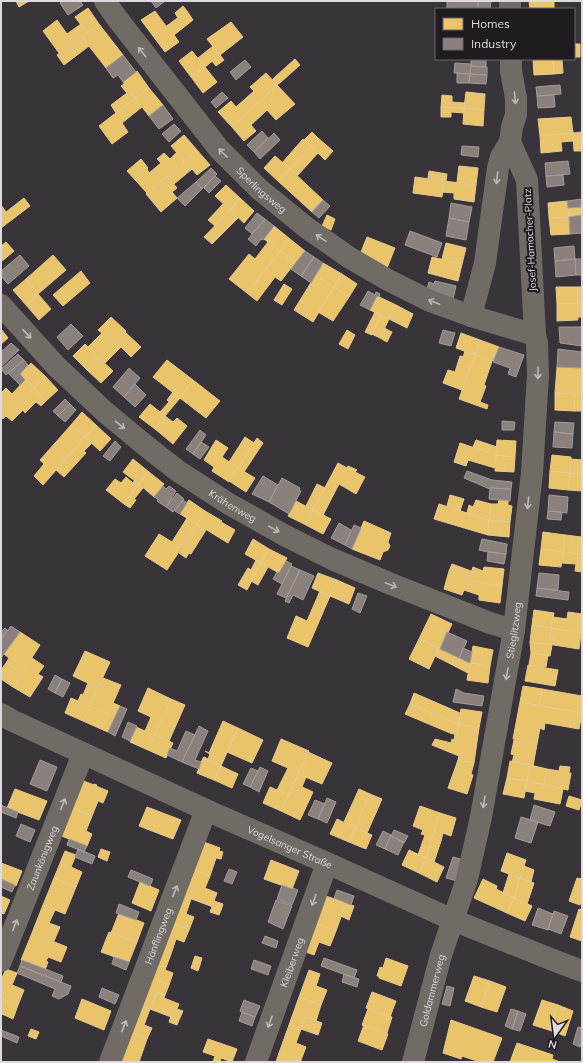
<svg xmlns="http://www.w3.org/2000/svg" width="583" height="1063" viewBox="0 0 583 1063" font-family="Mulish,sans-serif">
<rect width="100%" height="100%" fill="#39343a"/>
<!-- homes -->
<path fill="#e9c46a" stroke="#e6ca8d" d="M16,1H29L19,7Z
M529,1H554V8L530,9Z
M183,6L187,11L178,18L175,13Z
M88,8L99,24L87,33L75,17Z
M155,11L166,26L153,36L141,20Z
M187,11L193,20L174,35L179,42L165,52L153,36Z
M57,20L67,34L81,24L87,33L59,53L43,31Z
M231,22L243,37L220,55L207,39Z
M99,24L123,55L106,68L82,37Z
M82,37L89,46L64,65L57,55Z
M574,44H580V57H574Z
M213,46L220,55L205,67L198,58Z
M192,51L205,67L191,77L179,61Z
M220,55L224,60L216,66L212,61Z
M295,59L300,65L281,82L276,76Z
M533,59H553L554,74L534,75Z
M553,59H562L563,73L554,74Z
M205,67L217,82L203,93L191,77Z
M137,71L149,88L135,98L123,82Z
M266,73L277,85L232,127L218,112L231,101L236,107L254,91L250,87Z
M276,76L281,82L277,85L272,80Z
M124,84L135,98L116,113L111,105L127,93L121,86Z
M277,85L295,104L276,120L267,110L251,125L256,131L244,141L232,127Z
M149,88L163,105L149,116L135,98Z
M466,92L485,94L484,110L464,108Z
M442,95L452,96V102L465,103L464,108L441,107Z
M135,98L142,107L122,123L128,132L112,144L99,126Z
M441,107L464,108V113L451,112V117H441Z
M464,108L484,110L483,126L463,124Z
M571,117L573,133L540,136L538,119Z
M312,132L318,138L290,169L282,163L303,139L304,140Z
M582,132V151H574L573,133Z
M573,133V141L561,142L562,151L541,153L540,136Z
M184,135L197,150L184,161L171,146Z
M318,138L333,151L325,160L311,146Z
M311,146L318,153L297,176L290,169Z
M197,150L210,165L197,175L192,169L174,184L167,176Z
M177,152L184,161L147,193L127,171L141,159L148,168L147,169L149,173L161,163L157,159L164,153L170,159Z
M275,156L290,169L279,182L264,168Z
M459,166L478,168L476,185L457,182Z
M290,169L323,200L312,212L279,182Z
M429,171L447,174L446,181L428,178Z
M167,176L177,188L172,192L177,198L161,212L146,194Z
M415,177L444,181L442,197L413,193Z
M444,181L476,185L474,202L454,199V193L442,192Z
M226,185L240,198L230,210L215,196Z
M24,198L30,206L1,228V216Z
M240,198L254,211L244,223L230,210Z
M567,201L569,217L549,218L548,203Z
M223,204L230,210L215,226L208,220Z
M1,205L6,212L1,216Z
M582,207V215L569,217L568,208Z
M230,210L238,218L212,244L204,237Z
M327,215L335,219L331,230L322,226Z
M569,217L570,234L551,235L549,218Z
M274,226L290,239L280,251L264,239Z
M367,237L395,248L387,268L359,257Z
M290,239L305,251L295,263L280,251Z
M6,242L14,251L1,262V246Z
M268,242L280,251L247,293L229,279L249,254L255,259Z
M446,243L466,248L462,264L442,259Z
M280,251L295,263L281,281L275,277L257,301L247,293Z
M53,255L66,270L38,294L26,279Z
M432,257L462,264L458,281L428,273Z
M323,263L342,274L334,287L315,276Z
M81,271L90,283L63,306L53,295Z
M342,274L357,284L349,297L334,287Z
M315,276L334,287L313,322L294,310Z
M26,279L38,294L26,305L13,290Z
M284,284L292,289L282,305L274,300Z
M334,287L349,297L333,321L318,312Z
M556,287H577L578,303L557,304Z
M577,287H582V303H578Z
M38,294L51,309L39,320L26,305Z
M377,296L396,305L389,319L370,310Z
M577,303L578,320L557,321V304Z
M577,303H582V317H578Z
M396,305L413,314L407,328L389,319Z
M375,312L381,315L372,335L365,332Z
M381,315L389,319L380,338L372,334Z
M111,317L126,331L99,358L88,347L102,333L98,330Z
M384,328L392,332L387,342L380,338Z
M1,329L8,338L1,344Z
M347,330L355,335L348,349L339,344Z
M125,332L141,347L131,357L121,347L105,363L99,358Z
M461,333L480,340L475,355L456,348Z
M480,340L499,347L494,361L475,355Z
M85,344L99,358L87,370L73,356Z
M465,351L475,355L462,390L443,383L448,370L455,372L460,356L463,357Z
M475,355L492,361L484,385L486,386L480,402L488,405L487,409L459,399Z
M99,358L113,371L101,383L87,370Z
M582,358V394L555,393L557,367L582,368Z
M167,360L193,380L180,398L153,377Z
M31,363L45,376L34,388L20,374Z
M45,376L58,390L46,401L34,388Z
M25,380L34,388L3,419L1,416V393L6,388L12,394Z
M193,380L220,401L206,418L180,398Z
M34,388L46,401L41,406L36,402L25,413L23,410L12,421L6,416Z
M173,392L180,398L165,416L160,412L169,402L167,400Z
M555,393L575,394L574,411L555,410Z
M575,394H582V411H574Z
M150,404L165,416L155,429L139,417Z
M82,412L96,425L85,437L71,425Z
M165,416L173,422L177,418L187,426L173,444L155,429Z
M71,425L85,437L43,485L34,476L44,464L40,460Z
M96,425L111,439L100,451L85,437Z
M85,437L92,443L84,451L86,453L64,477L56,470Z
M245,437L254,443L238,468L229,462Z
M257,438L263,443L244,472L238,468Z
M216,440L228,448L222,457L238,468L229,482L212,471L214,467L204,460Z
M476,440L497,447L496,455L473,447Z
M497,440L516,441L515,457L496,455Z
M460,443L496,455L495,468L468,460L466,466L454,462Z
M496,455L515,457L514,472L495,471Z
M552,455L571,457L570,473L550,471Z
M133,459L149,472L139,484L123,472Z
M571,459L582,460V474L570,473Z
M338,463L347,468L348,466L357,470L355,472L365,477L356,494L339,484L323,515L313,510Z
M238,468L255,478L246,492L229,481Z
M550,471L570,473L568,490L549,488Z
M149,472L164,484L154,497L139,484Z
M570,473L582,474V491L568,490Z
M126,477L133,483L134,481L139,484L124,504L106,490L115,479L121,483Z
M139,484L143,488L134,499L136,500L130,508L124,504Z
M317,484L325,488L313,510L306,506Z
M450,495L464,499L460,511L447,506Z
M189,500L205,511L197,524L180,514Z
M476,500L491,504L489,520L467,513L469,505L473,507Z
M499,500L508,501V505L512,506L510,522L489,520L491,504H498Z
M296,501L313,510L306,525L288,516Z
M439,504L489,520L488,535L434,519Z
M313,510L331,519L323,534L306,525Z
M205,511L222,521L221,522L235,530L228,543L197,524Z
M187,518L197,524L167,570L145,556L159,534L172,542Z
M489,520L510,522L509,537L488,535Z
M364,521L391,533L388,542L390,546L388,550L383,552L380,560L352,549Z
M197,524L206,530L191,554L189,553L186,558L179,553Z
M543,532L565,535L563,552L541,549Z
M565,535L582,537V554L563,552Z
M253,539L269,549L261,563L245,554Z
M269,549L287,558L279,573L261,563Z
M541,549L563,552L561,567L539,565Z
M563,552L582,554V572L575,571L576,564L562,563Z
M256,560L261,563L247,590L238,585L248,568L251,570Z
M261,563L268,567L258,585L251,581Z
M452,564L471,571L469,578L449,571Z
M473,567L483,571L484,567L504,569L502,586L481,583L469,578Z
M449,571L481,583L502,586L500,603L479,600V595L464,590L462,595L444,589Z
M318,573L337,580L330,596L312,588Z
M337,580L355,588L349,604L330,596Z
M320,591L330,596L308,647L287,638L296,616L307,621Z
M534,610L554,613L551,628L532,625Z
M568,612L582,614V633L551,628L553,617L567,619Z
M431,614L452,624L440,649L419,639Z
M532,625L551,628L550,638L555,639L554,645L530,642Z
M551,628L581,633L579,649L554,645L555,639L550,638Z
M20,632L40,645L22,673L6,663L9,658L4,654Z
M419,639L439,648L429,669L409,659Z
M530,642L552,645L550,656L531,653Z
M473,646L493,650L490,666L470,663Z
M439,648L470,663L468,673L435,656Z
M85,651L110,662L98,688L73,676Z
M531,653L548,655L546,667L529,665Z
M32,658L44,666L38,674L43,677L30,697L13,687Z
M6,663L22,673L13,687L1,679V670Z
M470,663L490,666L488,683L467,680Z
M528,665L558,670L555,686L525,681Z
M103,678L121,685L113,703L120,706L108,732L101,729L108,714L90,706Z
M88,683L98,688L83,721L65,713L71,698L78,701L81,694L83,695Z
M523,686L542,689L539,706L520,702Z
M148,688L171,699L148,750L130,742L136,727L145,731L151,717L138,711Z
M542,689L582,696V713L539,706Z
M414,693L460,713L459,724L410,704Z
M171,699L185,705L169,741L155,735Z
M520,702L582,713L579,729L545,723L544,730L540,728L537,744L513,739Z
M410,704L459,724L457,735L450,733L405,714Z
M90,706L108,714L101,729L83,721Z
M461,709L482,712L479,728L459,724Z
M223,721L238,728L221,766L203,758L204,757L208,759L210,754L205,751L209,753Z
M459,724L479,728L474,763L458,760L459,756L432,745L435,739L451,743L452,739L454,740L455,734L457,735Z
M238,728L263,740L252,763L227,752Z
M155,735L173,743L166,758L148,750Z
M281,739L309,751L289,795L277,790L288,768L272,761Z
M514,740L537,744L533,766L512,762L514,755L511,754Z
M308,752L332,763L322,784L298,774Z
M203,758L221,766L214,780L197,773Z
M458,760L474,763L471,774L473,775L467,794L448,788Z
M510,761L530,765L527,781L507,778Z
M530,765L547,769L544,785L527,781Z
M221,766L238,774L232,788L214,780Z
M560,766L570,767L569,773H571L568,790L544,785L547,769L559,771Z
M298,774L306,777L302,787L313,792L300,820L281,811Z
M507,778L527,781L524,798L503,794Z
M81,780L94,785V784L97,785L96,786L108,791L103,803L98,801L92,816L70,807Z
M527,781L563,789L560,804L534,799L535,793L525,791Z
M270,787L289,795L281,811L263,803Z
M15,789L47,801L39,820L7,808Z
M359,789L370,794L355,828L344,822Z
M370,794L382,799L367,833L355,828Z
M569,796L582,800L579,810L566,806Z
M420,806L440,813L426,858L418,855L425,835L421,834L423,830L413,826Z
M70,807L92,816L86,831L92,834L87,846L59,835Z
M147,807L181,820L173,839L139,826Z
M440,813L456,818L451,836L443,833L441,841L432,838Z
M337,819L355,828L349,842L330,834Z
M355,828L372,835L366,849L349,842Z
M432,838L441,841L438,850L429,847Z
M201,841L220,848L219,851L223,852L221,859L216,858L210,876L191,868Z
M429,847L438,850L434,862L426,858Z
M101,849L110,852L107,861L98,857Z
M409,850L426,858L419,873L402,865Z
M65,851L76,855L71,867L82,872L76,887L54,878Z
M507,853L526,860L520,878L501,871Z
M426,858L444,867L437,882L419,873Z
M271,860L299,871L292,889L264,879Z
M1,863L22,871L16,886L1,879Z
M524,866L534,870L531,882L520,878Z
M191,868L210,876L205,888L217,893L214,901L223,904L221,910L181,895Z
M509,874L520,878L514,898L503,893Z
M54,878L76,887L65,914L43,905Z
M520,878L534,883L527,904L514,898Z
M577,878L582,879V900L580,905L569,901Z
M483,879L497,886L496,889L514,898L507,913L474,898Z
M140,882L159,890L151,911L132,903Z
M181,895L191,899L186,914L194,917L189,930L170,923Z
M323,895L346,903L336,931L313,923Z
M1,896L10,900L4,914L1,913Z
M514,898L532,906L525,921L507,913Z
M346,903L354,906L349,920L341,916Z
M43,905L55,910L49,923L60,927L54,941L32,933Z
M212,907L221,910L219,915L210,912Z
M579,909L582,910V941L570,937Z
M119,913L144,923L137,942L111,933Z
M170,923L189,930L184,942L176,939L171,954L160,950Z
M313,923L336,931L330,946L319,942L314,955L303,951Z
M109,932L137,942L129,962L101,952Z
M32,933L67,947L61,962L48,957L46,961L48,962L45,970L21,960Z
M160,950L171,954L165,970L173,973L169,985L150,977Z
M195,956L202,958L200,965L193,962Z
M386,958L408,966L401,986L379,978V976H377L380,967L383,968Z
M193,962L200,965L198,971L191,968Z
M6,969L17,973L12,985L24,990L18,1005L1,998V980Z
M309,970L320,974L316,986L327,990L321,1005L299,997Z
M474,976L490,981L481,1007L465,1001Z
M150,977L169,985L165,995L157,992L150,1009L139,1005Z
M490,981L506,987L497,1012L481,1007Z
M157,992L165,995L164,998L179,1004L177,1009L183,1011L179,1020L150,1009Z
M372,992L396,1001L390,1017L366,1008Z
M299,997L321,1005L316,1021L305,1017L301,1029L289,1025Z
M1,998L18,1005L13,1019L2,1014L1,1017Z
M82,999L111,1011L104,1030L75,1018Z
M542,1000L558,1005L549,1030L533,1025Z
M139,1005L150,1009L144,1025L152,1028L147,1039L129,1032Z
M558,1005L573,1011L565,1036L549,1030Z
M368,1009L392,1017L387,1033L362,1025Z
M171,1016L179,1020L177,1025L169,1022Z
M305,1017L322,1023L318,1035L301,1029Z
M451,1020L502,1038L493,1062H480L462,1056L461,1059L443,1053Z
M289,1025L301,1029L296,1043L306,1047L301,1060L279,1053Z
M364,1025L388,1034L382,1050L358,1041Z
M31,1029L39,1032L36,1039L28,1036Z
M129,1032L147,1039L139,1062H125L118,1060Z
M208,1039L237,1049L232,1062L221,1058L220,1062H213L215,1056L203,1052Z
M517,1043L553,1055L552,1059L560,1062H510Z
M279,1053L301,1060V1062H276Z"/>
<!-- industry -->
<path fill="#8a817c" stroke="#a39b9a" d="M63,1H80L83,5L68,15L60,3Z
M151,1H165L156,8Z
M447,1H478V9L447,8Z
M478,1H491L490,9H478Z
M123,55L136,72L123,82L118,75L113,78L106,68Z
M471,59H486V67L471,66Z
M245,60L251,67L236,80L230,72Z
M455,63L471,64L470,74L454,73Z
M471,66L487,67V75L470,74Z
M457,73L470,74L469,83H457Z
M470,74L487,75L486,84L469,83Z
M560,85L561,94L537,96L536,87Z
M222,92L228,98L216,108L211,102Z
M554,95L555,107L538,108L537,96Z
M163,105L173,119L159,129L149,116Z
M174,124L181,131L169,142L162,134Z
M262,131L268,138L254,152L247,145Z
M274,133L280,140L260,159L254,152Z
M462,146L479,147L478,157L461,155Z
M568,161L570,174L546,176L545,163Z
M211,168L217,174L202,189L196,182Z
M563,175L564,185L547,187L546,176Z
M215,176L221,181L209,193L204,188Z
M196,182L202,189L185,206L177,198Z
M582,199V207L568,208L567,201Z
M323,200L330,206L319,218L312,212Z
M451,203L472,207L469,222L449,218Z
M257,213L265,219L252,234L245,228Z
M582,215V233L570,234L569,217Z
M449,218L469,222L466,240L446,236Z
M265,219L274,226L264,239L260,240L256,246L248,239Z
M410,231L442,243L437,257L405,245Z
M574,246L575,259L555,261L554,248Z
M305,251L314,257L301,276L291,269Z
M20,255L29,266L8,284L1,276V271Z
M314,257L323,263L311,283L301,276Z
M575,259L576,275L556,277L555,261Z
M575,259H582V275H576Z
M435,281L456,286L453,299L426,293L429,282L434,284Z
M368,291L375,295L376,292L380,294L379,297L377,296L370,310L360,305Z
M71,324L83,336L68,350L57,337Z
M559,327H582V346L560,343Z
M443,330L455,333L451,346L439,343Z
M11,343L19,350L1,367V352Z
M499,347L524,355L516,377L508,374L510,368L493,362Z
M558,349L582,352V368L557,367Z
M18,354L24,360L6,375L1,369Z
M24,360L28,365L20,374L25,380L20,385L8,373Z
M129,368L140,378L124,397L113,387Z
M135,384L146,395L135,407L124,397Z
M65,399L70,404L58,416L53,411Z
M70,404L76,410L65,422L58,416Z
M502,421L515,422L514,430H502Z
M555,422L574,423L573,434L554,432Z
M200,430L206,435L193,454L186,449Z
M554,432L573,434L572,448L553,447Z
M115,441L121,447L110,461L103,456Z
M201,442L209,447L200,459L193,454Z
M467,471L492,480L512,482L511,489L490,488V489L464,478Z
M263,476L278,485L269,502L252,494Z
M282,478L300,488L299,490L301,491L289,514L269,502Z
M163,486L166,489L169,486L176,491L166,507L157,501L158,499L154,497Z
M490,488L511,489L510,501L489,499Z
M177,493L184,499L173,512L166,507Z
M549,495L568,497L567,513L548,511Z
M183,500L187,503L180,514L175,511Z
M548,511L562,512L561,520L547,519Z
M339,523L351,530L345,545L331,538Z
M354,525L361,528L352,549L345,545Z
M482,539L507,544L506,554L488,552L479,550Z
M488,552L506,554L504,564L487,561Z
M286,561L292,564L282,584L273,579L277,572L279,573Z
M291,566L300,570L286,598L277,594Z
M300,570L314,576L303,600L293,595L289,603L285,601Z
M539,573L559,575L558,590L537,588Z
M537,588L569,592L568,600L536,596Z
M358,593L367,596L360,613L352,609Z
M11,626L20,632L1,658V639Z
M5,628L7,630L1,639V632Z
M447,632L467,641L459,658L440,649Z
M463,648L472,652L470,663L459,658Z
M55,675L62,679L55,693L48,689Z
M62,679L70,683L63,697L55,693Z
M456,689L464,693L484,696L482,706L453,702Z
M120,706L127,709L115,736L108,732Z
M128,722L137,726L130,741L122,737Z
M199,726L208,731L195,760L201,762L199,769L182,762Z
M186,731L195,735L182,762L167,755L170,748L177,751Z
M40,760L57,767L47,791L30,784Z
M260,767L268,771L259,792L250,787Z
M251,768L258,771L250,787L243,784Z
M327,798L336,802L327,823L318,819Z
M315,800L325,804L318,819L308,815Z
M1,805L18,812L16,818L1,812Z
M534,805L555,812L550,826L530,820Z
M521,817L538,822L531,843L515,838Z
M21,824L35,830L30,842L16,836Z
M394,830L408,836L404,843L391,836Z
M383,831L391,835L385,849L376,845Z
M391,836L404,842L398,855L385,849Z
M69,839L87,846L84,852L67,845Z
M78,849L95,856L92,864L75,857Z
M453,857L464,860L457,881L446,878Z
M229,869L237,872L232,884L224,881Z
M131,870L153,879L150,886L128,877Z
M1,879L15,885L12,892L1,887Z
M282,885L292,889L293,888L298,890L292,905L277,899Z
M337,890L354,896L351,905L334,898Z
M276,900L292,906L283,929L268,922Z
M119,904L139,912L136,920L116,913Z
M538,908L553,914L548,930L532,925Z
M554,911L568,916L561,934L548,929Z
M265,936L278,941L276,948L262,943Z
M114,957L129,962L126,970L112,964Z
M324,958L357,970L354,978L321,966Z
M22,960L63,976L61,982L20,966Z
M254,960L271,966L268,975L251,969Z
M20,966L71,986L68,994L59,999L52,996L55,989L17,973Z
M344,974L359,979L357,987L342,982Z
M447,986L454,988L450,1006L442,1004Z
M102,988L119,995L115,1004L99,997Z
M244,1000L260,1006L255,1017L240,1011Z
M511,1009L518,1011L512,1029L505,1026Z
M518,1011L526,1014L520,1031L512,1029Z
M242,1012L255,1017L252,1026L239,1021Z
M578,1027L582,1028V1041L580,1047L573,1044Z
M1,1030L19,1037L17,1043L1,1036Z"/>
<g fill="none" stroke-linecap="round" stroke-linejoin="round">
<!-- minor -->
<g stroke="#716b66" stroke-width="22">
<path id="s1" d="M105,1L116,17L219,149L259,189L307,228L350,258L388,280L430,301L471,316L535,335"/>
<path d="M510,1V9"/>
<path id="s2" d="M1,305L56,366L105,412L146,446L178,471L229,504L284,535L332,559L391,584L490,623L514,630"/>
<path d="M471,316L485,263L498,168L501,157L510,142L512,127L516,115V98L511,71V59"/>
<path id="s3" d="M1,714L11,720L206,810L327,863L453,920L558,962L582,971"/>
<path id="s4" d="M1,961L83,754"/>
<path id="s5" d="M110,1062L206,810"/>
<path id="s6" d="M256,1062L327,863"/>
<path id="s7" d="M413,1062L441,955L467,879L481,817L514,630L532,473L538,375L537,343L535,335L527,180L510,142"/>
</g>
</g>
<!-- one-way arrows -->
<defs><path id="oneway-shaft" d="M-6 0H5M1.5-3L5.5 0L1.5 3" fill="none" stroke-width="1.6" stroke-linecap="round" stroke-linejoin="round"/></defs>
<g stroke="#bdb7bb">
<use href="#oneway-shaft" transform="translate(142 52) rotate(-128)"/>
<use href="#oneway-shaft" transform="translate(515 98) rotate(84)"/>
<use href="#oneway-shaft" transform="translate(223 153) rotate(-135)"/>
<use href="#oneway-shaft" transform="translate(497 178) rotate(97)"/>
<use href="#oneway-shaft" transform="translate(321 238) rotate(-145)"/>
<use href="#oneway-shaft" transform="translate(434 302) rotate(-159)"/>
<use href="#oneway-shaft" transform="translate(27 334) rotate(47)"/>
<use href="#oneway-shaft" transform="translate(538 373) rotate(90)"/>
<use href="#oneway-shaft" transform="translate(120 425) rotate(40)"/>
<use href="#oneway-shaft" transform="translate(528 503) rotate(96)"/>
<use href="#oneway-shaft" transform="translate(274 529) rotate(29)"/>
<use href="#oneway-shaft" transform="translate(391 585) rotate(22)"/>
<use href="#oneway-shaft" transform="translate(507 674) rotate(100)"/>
<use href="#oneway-shaft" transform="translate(484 802) rotate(100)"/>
<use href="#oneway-shaft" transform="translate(63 804) rotate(-68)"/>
<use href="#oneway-shaft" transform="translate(175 891) rotate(-69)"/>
<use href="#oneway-shaft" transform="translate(314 900) rotate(110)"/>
<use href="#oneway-shaft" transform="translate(15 925) rotate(-68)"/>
<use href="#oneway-shaft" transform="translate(270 1022) rotate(110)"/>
<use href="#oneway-shaft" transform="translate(124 1026) rotate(-69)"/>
</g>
<g text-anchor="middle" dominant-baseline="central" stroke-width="4" stroke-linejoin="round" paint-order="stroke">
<!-- street labels -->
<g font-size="10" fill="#ded8df" stroke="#1f1b20">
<text stroke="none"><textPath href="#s1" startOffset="246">Sperlingsweg</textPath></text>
<text transform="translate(530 240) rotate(-93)">Josef-Hamacher-Platz</text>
<text stroke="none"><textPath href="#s2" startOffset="308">Krähenweg</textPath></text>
<text stroke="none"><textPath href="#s7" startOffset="444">Stieglitzweg</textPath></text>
<text stroke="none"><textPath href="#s3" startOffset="318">Vogelsanger Straße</textPath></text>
<text stroke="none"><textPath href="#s4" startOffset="111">Zaunkönigweg</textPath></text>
<text stroke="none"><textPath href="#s5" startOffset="135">Hänflingweg</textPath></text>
<text stroke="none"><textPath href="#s6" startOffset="106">Kleiberweg</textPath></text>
<text stroke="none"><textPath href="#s7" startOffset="74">Goldammerweg</textPath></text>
</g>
</g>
<!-- border -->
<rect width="583" height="1063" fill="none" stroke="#ded8df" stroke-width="4"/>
<!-- legend -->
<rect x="435" y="8" width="140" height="52" fill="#1f1b20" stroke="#6b676c"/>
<rect x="443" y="18" width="20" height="12" fill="#e9c46a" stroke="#6b676c"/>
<text x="471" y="28" font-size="12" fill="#ded8df">Homes</text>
<rect x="443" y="38" width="20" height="12" fill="#8a817c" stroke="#6b676c"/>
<text x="471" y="48" font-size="12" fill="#ded8df">Industry</text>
<!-- north arrow -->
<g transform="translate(555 1035) rotate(194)" stroke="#1f1b20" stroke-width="3" paint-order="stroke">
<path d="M0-3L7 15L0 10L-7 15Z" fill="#ded8df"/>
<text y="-6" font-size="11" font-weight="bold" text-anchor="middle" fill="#ded8df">N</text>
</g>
</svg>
